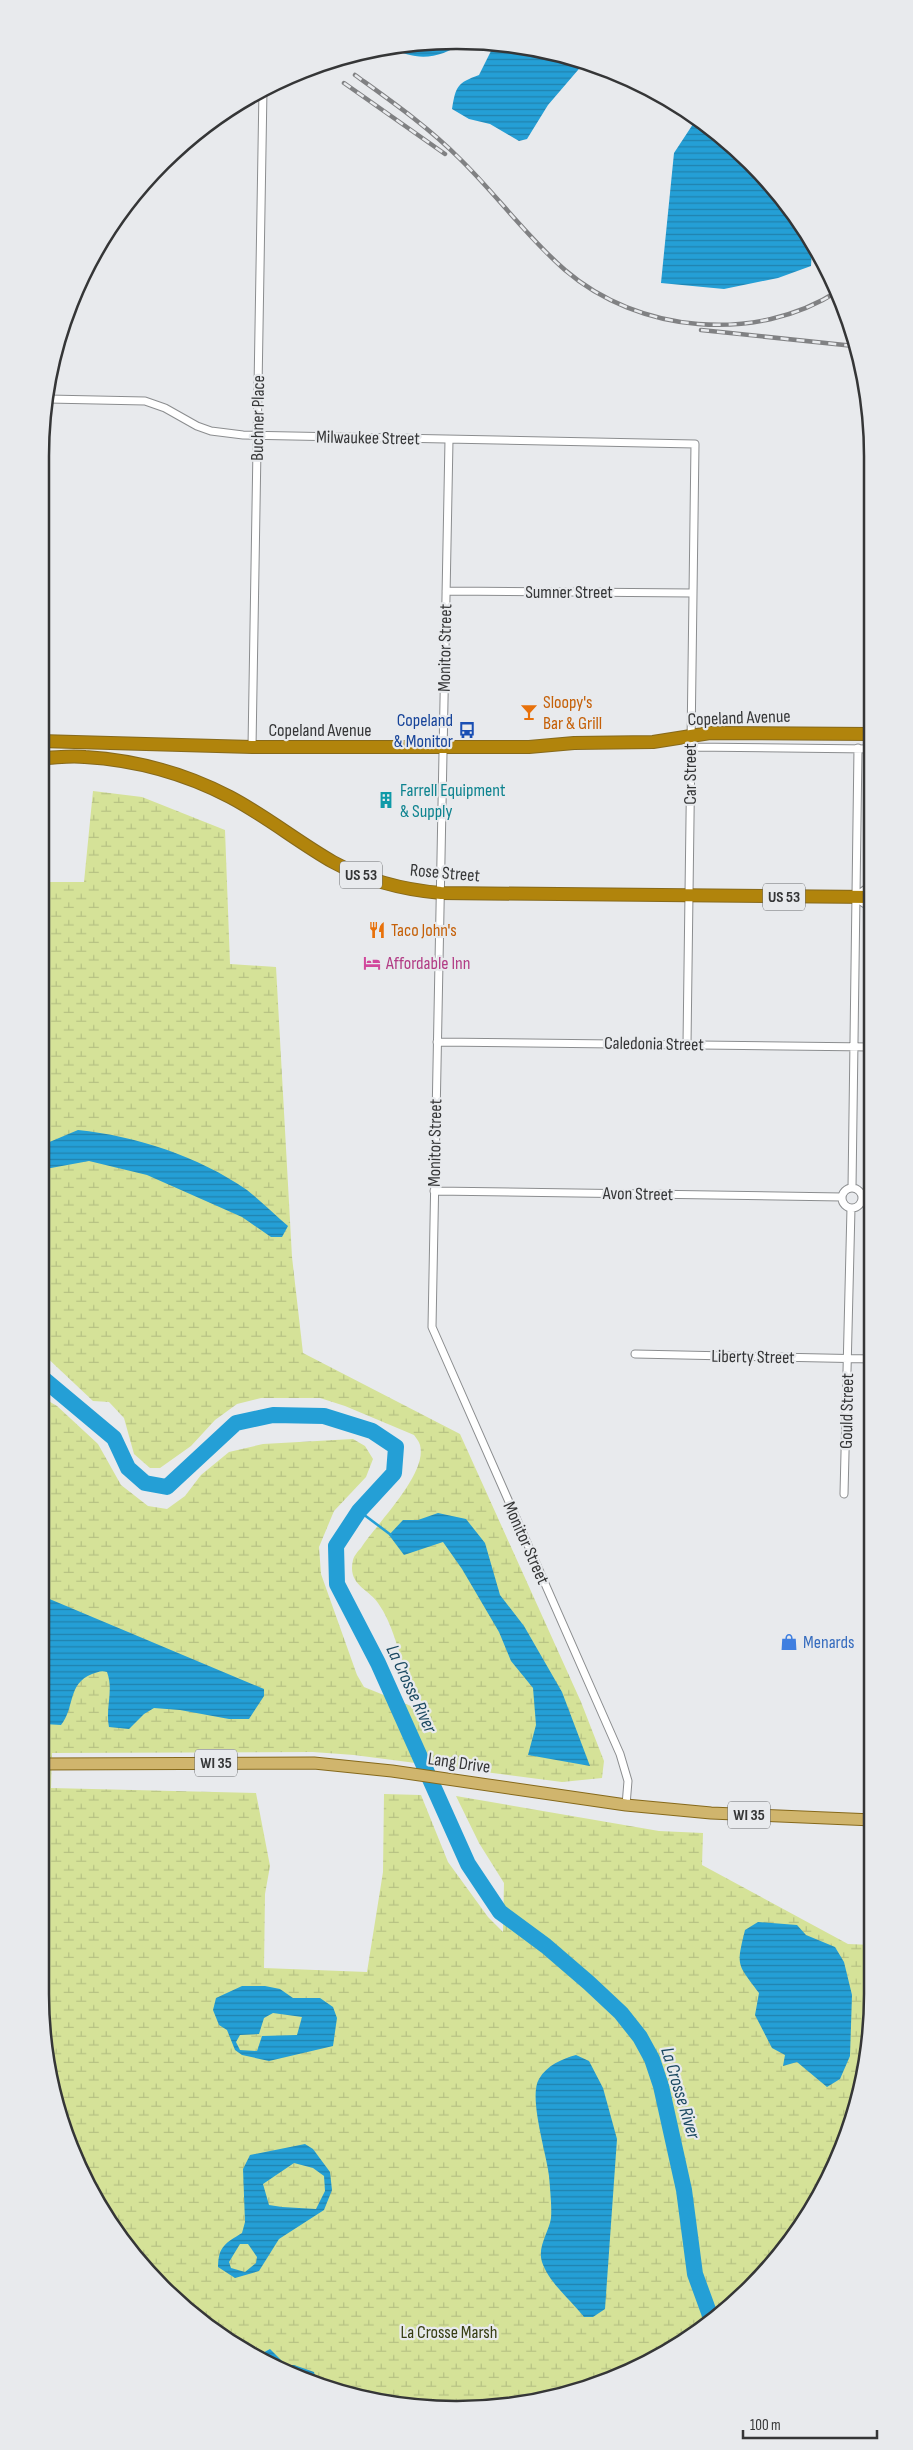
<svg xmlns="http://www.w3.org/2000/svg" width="913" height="2450" viewBox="0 0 913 2450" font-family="'Sofia Sans Condensed',sans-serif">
<defs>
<pattern id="wetland-marsh" width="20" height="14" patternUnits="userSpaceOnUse" patternTransform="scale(1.25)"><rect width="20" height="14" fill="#d5e298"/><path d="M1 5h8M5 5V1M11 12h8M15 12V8" fill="none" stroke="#b7c284"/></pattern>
<pattern id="water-rules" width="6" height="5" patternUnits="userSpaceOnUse" patternTransform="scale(1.25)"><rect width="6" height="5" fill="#249fd6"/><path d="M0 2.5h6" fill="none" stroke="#2082ae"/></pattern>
</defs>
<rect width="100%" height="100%" fill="#e8eaed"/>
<!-- wetland -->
<path fill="url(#wetland-marsh)" d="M93,791L142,797L225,830L230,964L276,967L292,1257L303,1353L460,1434L581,1702L604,1761L602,1778L562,1782L354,1755L313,1752L52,1753L51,1788L256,1793L270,1866L265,1894L264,1968L367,1972L383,1872L384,1794L421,1795L448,1862L488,1917L503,1932L504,1883L479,1843L456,1796L659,1831L703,1833L702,1865L848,1944L873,1945V1994L859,2102L830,2178L787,2247L688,2340L616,2378L538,2402L402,2406L323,2388L249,2354L143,2268L96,2201L62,2128L40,1993V1396L57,1406L98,1444L121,1485L148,1506L167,1509L185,1496L201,1475L229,1452L263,1444L353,1439L365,1446L373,1459L366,1477L334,1511L319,1547L321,1574L357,1675L364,1687L428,1713C421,1700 413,1687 407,1673C397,1649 393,1624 378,1603C369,1589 347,1585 353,1560C354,1556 358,1551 361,1548C376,1524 428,1474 420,1445C419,1441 416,1438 414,1435L345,1406L320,1398H261L237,1404L215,1420L191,1446L160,1468H150L134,1454L124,1418L109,1402L93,1401L40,1351V882H84Z"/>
<!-- water -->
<path fill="url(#water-rules)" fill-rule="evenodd" d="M465,42C438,59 418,62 389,47L402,44Z
M495,43L565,54L584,63L548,105L527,139L519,141L490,124L469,119L452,109C456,86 457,83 479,75Z
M697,118L770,182L812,250L811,266L778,278L724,289L661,283L674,153Z
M78,1130C136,1136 198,1156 247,1190C261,1201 274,1214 288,1226L282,1237H271L242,1217L147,1175L89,1161L40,1170V1146Z
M438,1513L466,1519L485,1543L500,1595L524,1626L562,1692L590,1766L528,1755L536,1725L533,1688L511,1661L499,1632L462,1569L443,1542L404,1555L389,1535L403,1520H418Z
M40,1595L264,1689V1696L249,1719H229L180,1710L154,1708L144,1714L129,1729L109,1727C105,1708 114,1691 107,1672C101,1670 98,1672 92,1674C67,1684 75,1708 61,1725L44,1724L40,1713Z
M758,1922L797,1925L806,1935L835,1947L844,1962L852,1995L850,2056L840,2079L827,2087L797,2062L783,2066L785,2055L772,2048L755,2015L759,1993C737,1963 736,1967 745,1930Z
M242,1986H265L280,1989L293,1998H320L333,2007L337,2018L333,2046L269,2061L242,2055L235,2050L227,2030L219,2025L213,2010L216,1998ZM273,2013L302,2017L297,2035L262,2036L257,2051L240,2050L236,2042L240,2035L259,2034L264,2018Z
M576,2055L589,2061L603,2088L617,2139L605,2309L593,2317H584C571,2300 549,2283 542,2262C537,2247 549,2232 551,2218C552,2206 550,2189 549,2176C547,2155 528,2097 539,2079C547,2065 562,2059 576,2055Z
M305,2144L313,2149L330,2172L332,2190L324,2210L279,2239L259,2271L235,2278L218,2267C218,2246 226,2243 242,2233L245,2222L243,2169L250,2155ZM294,2163L313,2168L324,2176L325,2191L316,2209L282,2207L269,2205L263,2184ZM240,2244H248L257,2257L256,2263L245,2272L231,2268L229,2262Z
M270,2349L286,2365H294L314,2372L318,2386L255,2357Z"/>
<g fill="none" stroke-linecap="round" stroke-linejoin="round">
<!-- stream -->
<path stroke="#249fd6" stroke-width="2.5" d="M359,1511L391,1535"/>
<!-- river -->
<path stroke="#249fd6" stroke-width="16" d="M40,1376L114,1438L128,1468L145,1483L167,1487L236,1423L273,1415L324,1416L372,1431L396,1447L394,1473L359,1511L336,1546L337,1584L378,1663L468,1864L500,1912L546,1946L589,1983L621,2013L640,2037L652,2059L661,2086L684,2190L695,2274L711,2318"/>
<!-- street casing -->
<g stroke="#8b8d8f" stroke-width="9">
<path id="street" d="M48,399L145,401L165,408L197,426L211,431L243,435L695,444L687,1044
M449,440L432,1327L620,1754L628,1781L626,1805
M446,591L692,593
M252,747L263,89
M690,747L870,749
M870,886L855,897L871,908
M437,1042L871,1047
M842 1198a10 10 0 1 1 20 0a10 10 0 1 1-20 0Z
M852,1188L858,748
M434,1191L842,1197
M862,1198H871
M635,1354L872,1359
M844,1494L851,1208"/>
</g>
<!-- primary casing -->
<g stroke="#86691b" stroke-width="13">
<path id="primary" d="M40,1764L314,1763L392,1771L626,1805L711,1813L873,1820"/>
</g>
<!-- highway casing -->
<g stroke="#86691b" stroke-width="14">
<path id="highway" d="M40,741L252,747H529L574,743L653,742L710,733L870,734
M40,758C55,758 70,755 85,757C135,760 186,774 230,797C266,816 298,842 333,862C366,880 404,890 441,893L871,897"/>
</g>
<!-- street -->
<use href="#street" stroke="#fff" stroke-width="7"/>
<!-- primary -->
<use href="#primary" stroke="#d0b56d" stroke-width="11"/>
<!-- highway -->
<use href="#highway" stroke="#b1840c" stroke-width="12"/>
<!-- rail casing -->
<g stroke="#808183" stroke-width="4.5">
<path id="rail" d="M355,75C391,101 427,126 459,158C496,194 526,236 565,270C638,333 756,344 838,291
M344,83L445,154
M701,330L854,346"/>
</g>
<!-- rail -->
<use href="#rail" stroke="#e8eaed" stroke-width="2.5" stroke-dasharray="8" stroke-linecap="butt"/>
</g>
<!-- icons -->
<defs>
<g id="bar-bare" transform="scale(1.35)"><path d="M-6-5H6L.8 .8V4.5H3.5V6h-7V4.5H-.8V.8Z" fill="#e8710a" stroke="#e8eaed" stroke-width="2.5" paint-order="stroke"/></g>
<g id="bus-bare" transform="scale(1.35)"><path d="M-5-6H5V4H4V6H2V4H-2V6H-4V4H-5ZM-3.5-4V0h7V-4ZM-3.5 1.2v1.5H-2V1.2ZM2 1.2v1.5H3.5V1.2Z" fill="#1a4fb4" stroke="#e8eaed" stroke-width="2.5" paint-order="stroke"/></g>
<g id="building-bare" transform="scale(1.35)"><path d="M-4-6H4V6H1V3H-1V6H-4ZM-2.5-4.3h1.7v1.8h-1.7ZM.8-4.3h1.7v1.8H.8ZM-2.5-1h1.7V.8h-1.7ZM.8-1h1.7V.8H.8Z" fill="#0f9aa8" stroke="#e8eaed" stroke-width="2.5" paint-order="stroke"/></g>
<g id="restaurant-bare" transform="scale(1.35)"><path d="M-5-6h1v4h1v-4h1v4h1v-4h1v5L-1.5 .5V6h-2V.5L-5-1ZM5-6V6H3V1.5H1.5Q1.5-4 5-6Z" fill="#e8710a" stroke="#e8eaed" stroke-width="2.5" paint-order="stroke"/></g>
<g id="hotel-bare" transform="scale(1.35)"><path d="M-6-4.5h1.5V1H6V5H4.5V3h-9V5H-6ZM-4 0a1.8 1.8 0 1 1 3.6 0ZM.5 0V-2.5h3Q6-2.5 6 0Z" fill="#d1479c" stroke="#e8eaed" stroke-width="2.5" paint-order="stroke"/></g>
<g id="shop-bare" transform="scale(1.35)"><path d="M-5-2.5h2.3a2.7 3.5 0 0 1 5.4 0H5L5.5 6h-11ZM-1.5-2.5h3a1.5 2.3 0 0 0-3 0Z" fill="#3f7fe0" stroke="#e8eaed" stroke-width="2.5" paint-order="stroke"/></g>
</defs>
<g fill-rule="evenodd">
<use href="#bar-bare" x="529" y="712"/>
<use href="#bus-bare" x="467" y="730"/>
<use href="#building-bare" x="386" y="800"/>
<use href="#restaurant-bare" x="377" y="930"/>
<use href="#hotel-bare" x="372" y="963"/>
<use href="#shop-bare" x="789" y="1642"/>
</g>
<g text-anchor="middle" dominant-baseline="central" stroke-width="4.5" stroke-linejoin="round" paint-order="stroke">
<!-- shield labels -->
<g fill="#e8eaed" stroke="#6b6c6e" stroke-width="1">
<rect x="340" y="861.5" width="42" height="27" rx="4"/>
<rect x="763" y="883.5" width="42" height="27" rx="4"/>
<rect x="195" y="1749.5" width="42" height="27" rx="4"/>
<rect x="728" y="1801.5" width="42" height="27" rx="4"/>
</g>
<g font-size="16" font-weight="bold" fill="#353637">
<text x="361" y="875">US 53</text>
<text x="784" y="897">US 53</text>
<text x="216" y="1763">WI 35</text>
<text x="749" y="1815">WI 35</text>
</g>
<!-- street labels -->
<g font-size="18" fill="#353637" stroke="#e8eaed">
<text transform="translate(258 418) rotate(-89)">Buchner Place</text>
<text transform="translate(368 438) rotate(1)">Milwaukee Street</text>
<text x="569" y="592">Sumner Street</text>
<text transform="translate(445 648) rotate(-89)">Monitor Street</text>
<text transform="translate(739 718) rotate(-2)">Copeland Avenue</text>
<text x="320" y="730">Copeland Avenue</text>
<text transform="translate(690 774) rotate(-90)">Car Street</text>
<text transform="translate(445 873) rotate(5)">Rose Street</text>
<text transform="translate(654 1044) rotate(1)">Caledonia Street</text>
<text transform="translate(435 1143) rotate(-89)">Monitor Street</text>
<text transform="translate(638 1194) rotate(1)">Avon Street</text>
<text transform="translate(753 1357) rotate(1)">Liberty Street</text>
<text transform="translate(847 1411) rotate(-89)">Gould Street</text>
<text transform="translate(526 1543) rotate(66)">Monitor Street</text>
<text transform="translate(459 1763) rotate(8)">Lang Drive</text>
</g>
<!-- food labels -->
<g font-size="18" fill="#c56008" stroke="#e8eaed" text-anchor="start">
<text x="543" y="702">Sloopy's<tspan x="543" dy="21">Bar &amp; Grill</tspan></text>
<text x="391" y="930">Taco John's</text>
</g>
<!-- transit labels -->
<g font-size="18" fill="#164399" stroke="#e8eaed" text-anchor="end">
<text x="453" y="720">Copeland<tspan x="453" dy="21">&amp; Monitor</tspan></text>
</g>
<!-- culture labels -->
<g font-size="18" fill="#0d838f" stroke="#e8eaed" text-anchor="start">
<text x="400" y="790">Farrell Equipment<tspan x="400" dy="21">&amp; Supply</tspan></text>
</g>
<!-- hotel labels -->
<g font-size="18" fill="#b23c85" stroke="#e8eaed" text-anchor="start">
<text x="386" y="963">Affordable Inn</text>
</g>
<!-- shop labels -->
<g font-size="18" fill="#366cbe" stroke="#e8eaed" text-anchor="start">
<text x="803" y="1642">Menards</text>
</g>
<!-- park labels -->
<g font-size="18" fill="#373d12" stroke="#e8eaed">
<text x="449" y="2332">La Crosse Marsh</text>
</g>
<!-- water labels -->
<g font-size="19" font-style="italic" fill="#1b4961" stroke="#e8eaed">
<text transform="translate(411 1689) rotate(65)">La Crosse River</text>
<text transform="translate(680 2093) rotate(73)">La Crosse River</text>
</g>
</g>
<!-- crop -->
<path d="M0 0H913V2450H0ZM456 49H457A407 407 0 0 1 864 456V1994A407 407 0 0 1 457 2401H456A407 407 0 0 1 49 1994V456A407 407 0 0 1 456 49Z" fill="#e8eaed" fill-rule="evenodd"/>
<path fill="none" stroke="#353637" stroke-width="2.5" d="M456 49H457A407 407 0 0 1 864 456V1994A407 407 0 0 1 457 2401H456A407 407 0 0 1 49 1994V456A407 407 0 0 1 456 49Z"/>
<!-- scale -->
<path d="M743 2430v8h134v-8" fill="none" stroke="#353637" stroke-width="2.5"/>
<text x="750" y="2430" font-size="15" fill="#353637" stroke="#e8eaed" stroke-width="4" paint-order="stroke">100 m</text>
</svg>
